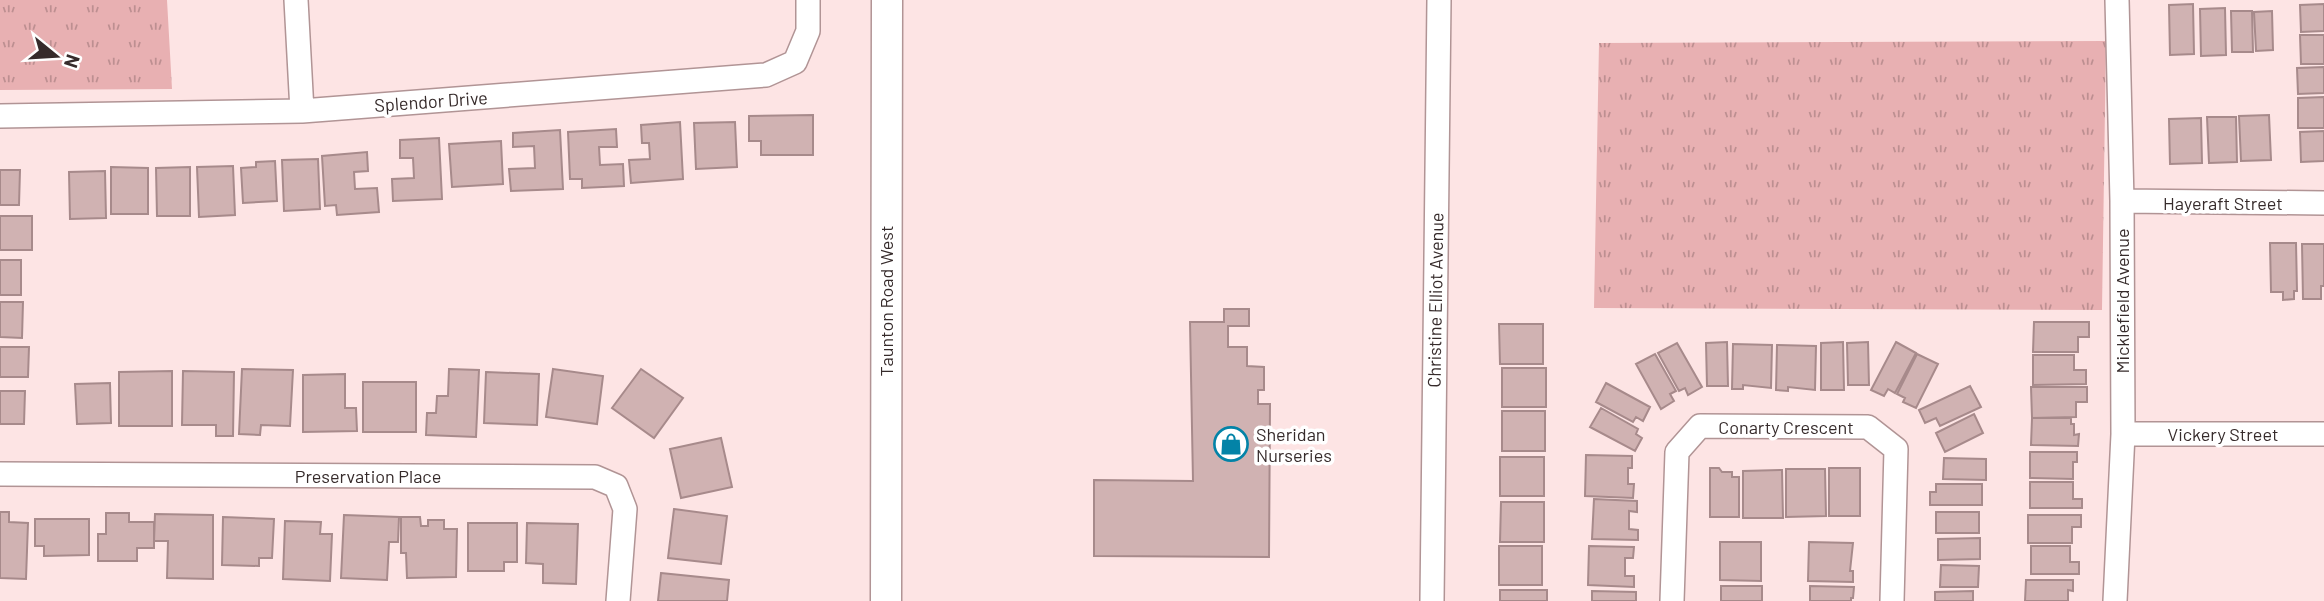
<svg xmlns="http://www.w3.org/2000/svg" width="2324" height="601" viewBox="0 0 2324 601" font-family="Barlow,sans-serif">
<defs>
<pattern id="park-tufts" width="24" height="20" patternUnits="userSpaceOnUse" patternTransform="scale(1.75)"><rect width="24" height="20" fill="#e8b0b2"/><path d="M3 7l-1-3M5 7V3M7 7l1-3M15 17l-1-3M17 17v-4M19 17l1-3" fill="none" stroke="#bd8f91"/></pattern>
</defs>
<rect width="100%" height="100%" fill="#fde4e4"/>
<!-- park -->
<path fill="url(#park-tufts)" d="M0,0H167L172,89L0,90Z
M2106,41L2102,310L1594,308L1599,43Z"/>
<!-- building -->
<path fill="#d0b2b2" stroke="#a78a8b" stroke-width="2" d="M2193,4L2194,54L2170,55L2169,5Z
M2324,4V31L2301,32L2300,5Z
M2225,8L2226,55L2201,56L2200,9Z
M2231,11H2252L2253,52H2232Z
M2272,11L2273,50L2256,51L2254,12Z
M2300,35H2324V64H2301Z
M2324,67V93L2298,94L2297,68Z
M2324,97V128H2298V98Z
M813,115V155H761V141H749V116Z
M2269,115L2271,160L2241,161L2239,116Z
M2207,117H2236L2237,162L2209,163Z
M2201,118L2202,163L2170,164L2169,119Z
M680,122L683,179L631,183L629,160L650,159L649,143H642L641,125Z
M735,122L737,167L696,169L694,123Z
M616,129L617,147H599L600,165L623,164L624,186L582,188V179H570L568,132Z
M560,130L563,189L511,191L509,169L535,168L534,146L513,147V133Z
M2324,131V161L2301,162L2300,132Z
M439,138L442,199L393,201L392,179L414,178L413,158H400V140Z
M501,141L503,184L452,187L449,144Z
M367,152L368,171L354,172L355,189L377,188L379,212L337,215L336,205L325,206L322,156Z
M318,159L320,209L284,211L282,160Z
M275,161L277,201L243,203L241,168L256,167V162Z
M233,166L235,215L199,217L197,167Z
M111,167L148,168V214H111Z
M190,167V216H157L156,168Z
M0,170H20L19,205H0Z
M105,171L106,218L70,219L69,172Z
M0,216H32V250H0Z
M2270,243H2296L2297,291H2294V299L2283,300V292H2271Z
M2302,244H2324V286H2321V299H2303Z
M0,260H21V295H0Z
M0,302H23L22,338L0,337Z
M1224,309H1249V326H1228V347H1247V366L1264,367V390H1258V404H1270L1269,557L1094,556V480L1193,481L1190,322H1224Z
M2034,322H2089V337H2078V352H2033Z
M1499,324H1543V364H1500Z
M1727,342L1728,386H1707L1706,343Z
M1843,342L1844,390H1821V343Z
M1868,342L1869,385H1848L1847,343Z
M1896,342L1916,353L1895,393L1888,389L1884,396L1871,390Z
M1677,343L1702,387L1688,395L1685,388L1679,391L1658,353Z
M1733,344L1772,345L1771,388L1743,385V389H1732Z
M1777,345L1816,346L1815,390L1788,387V391L1776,390Z
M0,347H29L28,377H0Z
M1655,354L1676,391L1670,394L1674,401L1661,409L1636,364Z
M1917,354L1938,364L1916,408L1903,402L1905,398L1897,394Z
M2033,355H2074V370H2086V384L2033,385Z
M1502,368H1546V407H1502Z
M242,369L293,370L290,426L261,425L260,435L239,434Z
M449,369L479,370L476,437L426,435L427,413H436L437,396H448Z
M553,369L603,376L597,424L546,417Z
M641,369L683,398L654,438L612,408Z
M172,371V426H119V372Z
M183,371L234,372L233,436H216V425H182Z
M486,372L539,374L537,425L484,423Z
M345,374V408H356L357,431L303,432V375Z
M363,382H416V432H363Z
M110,383L111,423L77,424L75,384Z
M1606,383L1650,407L1643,421L1636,417L1633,422L1596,402Z
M1970,386L1981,407L1940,426L1936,418L1925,423L1919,410Z
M2031,387H2087V402H2076V417L2032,418Z
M0,391H25L24,424H0Z
M1601,408L1638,429L1636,434L1642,438L1635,451L1590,427Z
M1502,411H1545V451H1502Z
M1974,414L1983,433L1945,452L1936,433Z
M2032,418H2071V424H2074V435L2079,434L2078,446L2031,445Z
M721,438L732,487L681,498L670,449Z
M2030,452H2077V462H2073V479L2030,478Z
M1586,455L1632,456V468H1628V484H1634L1633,498L1585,496Z
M1500,457H1544V496H1500Z
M1944,458L1986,459V480L1943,479Z
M1710,468H1719L1722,472H1732V477H1739V517H1710Z
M1829,468H1860V516H1829Z
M1786,469H1825L1826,516L1786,517Z
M1782,470L1783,518H1743V471Z
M2030,482H2073V499H2082V508H2030Z
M1936,484H1982V505H1930V492H1936Z
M1594,499L1637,501V512L1629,511V529L1638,530V540L1592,539Z
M1501,502H1544V542H1500Z
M674,509L727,516L721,564L668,558Z
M0,512H9V522L28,523L26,579L0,578Z
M1936,512H1979V533H1936Z
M106,513H129V522H154V548H137V561H98V534H106Z
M155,514L213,515V579L167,578L168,541H154Z
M344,515L399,517L398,542H389L387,580L341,578Z
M2028,515H2081V527H2072V543H2028Z
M223,517L274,519L272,558H259V566L222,565Z
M401,517H420L421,526H428V520H444V529H457L456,577L407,578L406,553H401Z
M35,519H89V555L44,556V546H35Z
M285,521L321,522L320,534H332L330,581L283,579Z
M468,523H517V562H504V571H468Z
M527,523L578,524L576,584L543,583V564L526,563Z
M1980,538V559L1938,560V539Z
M1720,542H1761V581L1720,580Z
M1809,542L1853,543L1850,571H1853V582L1808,581Z
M1499,546H1542V585H1499Z
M1589,546L1634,547L1633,558H1625V576H1634V587L1588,585Z
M2031,546H2070V562H2079V574H2031Z
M1941,565L1979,566L1978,587H1940Z
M661,573L729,580L727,601H658Z
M2026,580H2073V591L2068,590V601H2025Z
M1721,586H1762V601H1721Z
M1810,586L1854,587L1853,598H1851V601H1810Z
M1500,590H1547V601H1500Z
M1592,591L1636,592V601H1592Z
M1973,591V601H1935V592Z"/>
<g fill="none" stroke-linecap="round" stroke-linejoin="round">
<!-- minor casing -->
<g stroke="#b19495" stroke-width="26">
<path id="minor" d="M296,0L302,111
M0,116L302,111L766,75L795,62L808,31V0
M2122,201L2324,203
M2123,434H2324
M0,474L595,477L616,486L625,509L618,601
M1432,601L1439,0
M1672,601L1677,452L1700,426L1868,427L1896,449L1892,601
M2115,601L2123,434L2122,201L2117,0"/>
</g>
<!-- major casing -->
<g stroke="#b19495" stroke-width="33">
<path id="major" d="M886,601L887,0"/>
</g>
<!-- minor -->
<use href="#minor" stroke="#fff" stroke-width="23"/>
<!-- major -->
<use href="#major" stroke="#fff" stroke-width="30"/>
</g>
<!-- icons -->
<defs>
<g id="shop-ring" transform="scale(1.75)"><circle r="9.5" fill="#fff" stroke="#0383a7" stroke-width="1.5"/><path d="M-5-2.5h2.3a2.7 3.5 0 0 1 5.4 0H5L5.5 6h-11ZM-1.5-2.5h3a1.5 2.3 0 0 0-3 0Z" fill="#0383a7"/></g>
</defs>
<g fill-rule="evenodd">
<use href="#shop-ring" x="1231" y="444"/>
</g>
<g text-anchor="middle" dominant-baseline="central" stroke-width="7" stroke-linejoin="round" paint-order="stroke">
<!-- street labels -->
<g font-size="18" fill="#362b2b" stroke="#fff">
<text transform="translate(431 101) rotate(-4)">Splendor Drive</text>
<text x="2223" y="203">Hayeraft Street</text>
<text transform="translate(1435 300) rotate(-89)">Christine Elliot Avenue</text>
<text transform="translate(886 301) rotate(-90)">Taunton Road West</text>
<text transform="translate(2122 301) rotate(-90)">Micklefield Avenue</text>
<text x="1786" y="427">Conarty Crescent</text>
<text x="2223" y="434">Vickery Street</text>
<text x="368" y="476">Preservation Place</text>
</g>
<!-- poi labels -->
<g font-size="18" fill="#362b2b" stroke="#fff" text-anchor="start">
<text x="1256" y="434">Sheridan<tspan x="1256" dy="21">Nurseries</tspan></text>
</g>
</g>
<!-- north arrow -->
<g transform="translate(56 56) rotate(108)" stroke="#ffffff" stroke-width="5" paint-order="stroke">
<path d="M0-5L12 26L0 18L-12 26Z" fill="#362b2b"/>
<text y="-10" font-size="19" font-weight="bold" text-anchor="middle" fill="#362b2b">N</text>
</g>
</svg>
